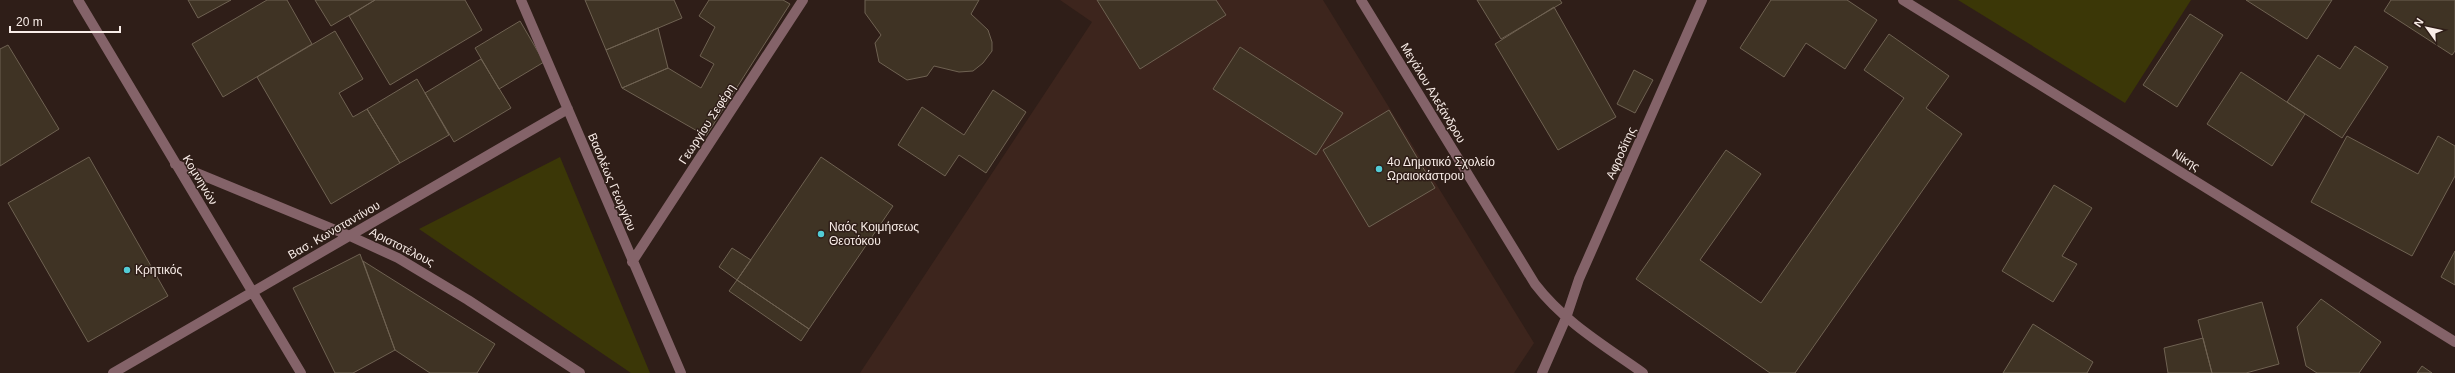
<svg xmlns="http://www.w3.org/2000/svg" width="2455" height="373" viewBox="0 0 2455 373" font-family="Arial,sans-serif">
<rect width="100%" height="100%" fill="#2f1e18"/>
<!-- built -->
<path fill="#3d251d" d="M1060,0H1323L1534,343L1514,373H860L1092,22Z"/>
<!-- green -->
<path fill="#3b3707" d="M1958,0H2191L2125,103Z
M560,157L650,373H631L419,229Z"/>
<!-- building -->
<path fill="#3f3324" stroke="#6f6252" d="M188,0H231L198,18Z
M267,0H287L312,44L223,97L192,44Z
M315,0H375L331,26Z
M375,0H465L482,30L390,85L349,16Z
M585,0H674L682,18L606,50Z
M709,0H783L790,4L706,136L622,88L668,68L701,88L714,64L700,56L715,27L699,16Z
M979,0L971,14L988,30L992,42V51L983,63L973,71L959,72L934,66L927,76L907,80L879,62L875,43L881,35L865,13V0Z
M1097,0H1216L1226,15L1140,69Z
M1477,0H1560L1562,3L1501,39Z
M1771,0H1847L1877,20L1845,69L1806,43L1784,77L1740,48Z
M2246,0H2332L2307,39Z
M2391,0H2455V51L2452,55L2384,11Z
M1554,7L1616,117L1558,150L1495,44Z
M2190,14L2223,35L2177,107L2143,85Z
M520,21L544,62L499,89L475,48Z
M658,28L668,68L622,88L606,50Z
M335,31L363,79L339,93L353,117L367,109L400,163L331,204L257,77Z
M1889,34L1949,76L1926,108L1962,134L1795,373H1770L1636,279L1726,150L1761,174L1700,260L1761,303L1904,98L1864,70Z
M8,45L59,129L0,166V49Z
M2355,46L2388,67L2342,138L2287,102L2318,55L2340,69Z
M1240,47L1343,113L1316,155L1213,89Z
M481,59L511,108L454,142L425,93Z
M1634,70L1653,80L1635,113L1617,104Z
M2241,72L2305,114L2272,166L2207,124Z
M417,79L449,135L400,163L367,109Z
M993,90L1026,112L986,173L959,155L945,176L898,145L922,107L964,135Z
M1389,110L1435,188L1369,227L1323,150Z
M2347,136L2418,174L2438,136L2455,146V176L2412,256L2311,202Z
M89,157L168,296L88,342L8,203Z
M821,157L893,206L809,329L737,280Z
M2054,185L2092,208L2062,256L2077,264L2053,302L2002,271Z
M732,248L751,260L737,280L719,267Z
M2455,251V285L2441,277Z
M360,254L395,350L353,373H335L293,288Z
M363,261L495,344L477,373H430L395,350Z
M737,280L809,329L801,341L729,291Z
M2321,299L2381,342L2359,373H2317L2306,366L2297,327Z
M2262,302L2279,364L2246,373H2212L2198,320Z
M2033,324L2093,362L2087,373H2003Z
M2203,338L2212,373H2168L2164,348Z
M2422,366L2432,373H2417Z"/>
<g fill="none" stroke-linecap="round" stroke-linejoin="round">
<!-- minor -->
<path stroke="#846369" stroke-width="10" d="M78,0L301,373
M521,0L681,373
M1361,0L1535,284C1564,322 1605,346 1643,373
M1903,0L2455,342
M175,164L350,236L398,258L468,300L580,373
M632,262L803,0
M113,373L568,109
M1542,373L1566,318L1579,279L1702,0"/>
</g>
<!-- markers -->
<g fill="#52ccd6" stroke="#2f1e18" stroke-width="1.5">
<circle cx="1379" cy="169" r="4"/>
<circle cx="821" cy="234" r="4"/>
<circle cx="127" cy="270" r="4"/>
</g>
<g text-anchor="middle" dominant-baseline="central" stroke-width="3" stroke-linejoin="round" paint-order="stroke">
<!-- street labels -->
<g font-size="12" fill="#f9ede8" stroke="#2f1e18">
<text transform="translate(1433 93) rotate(59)">Μεγάλου Αλεξάνδρου</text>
<text transform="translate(707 124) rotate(-57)">Γεωργίου Σεφέρη</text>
<text transform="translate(1621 153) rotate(-66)">Αφροδίτης</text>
<text transform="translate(2186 160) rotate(32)">Νίκης</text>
<text transform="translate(200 180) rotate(59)">Κομνηνών</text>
<text transform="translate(612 182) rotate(67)">Βασιλέως Γεωργίου</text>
<text transform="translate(334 230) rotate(-30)">Βασ. Κωνσταντίνου</text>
<text transform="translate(402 247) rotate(27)">Αριστοτέλους</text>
</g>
<!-- poi labels -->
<g font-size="12" fill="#f9ede8" stroke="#2f1e18" text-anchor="start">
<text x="1387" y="162">4ο Δημοτικό Σχολείο<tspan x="1387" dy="14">Ωραιοκάστρου</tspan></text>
<text x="829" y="227">Ναός Κοιμήσεως<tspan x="829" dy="14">Θεοτόκου</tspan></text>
<text x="135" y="270">Κρητικός</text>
</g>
</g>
<!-- north arrow -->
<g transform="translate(2427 28) rotate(303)" stroke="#2f1e18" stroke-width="3" paint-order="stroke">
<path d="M0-3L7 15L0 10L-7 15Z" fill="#f9ede8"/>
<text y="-6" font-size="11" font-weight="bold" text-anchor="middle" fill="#f9ede8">N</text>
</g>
<!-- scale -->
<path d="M10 26v6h110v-6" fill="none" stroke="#f9ede8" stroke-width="2"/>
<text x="16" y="26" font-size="12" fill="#f9ede8" stroke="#2f1e18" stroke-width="3" paint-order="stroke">20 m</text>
</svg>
